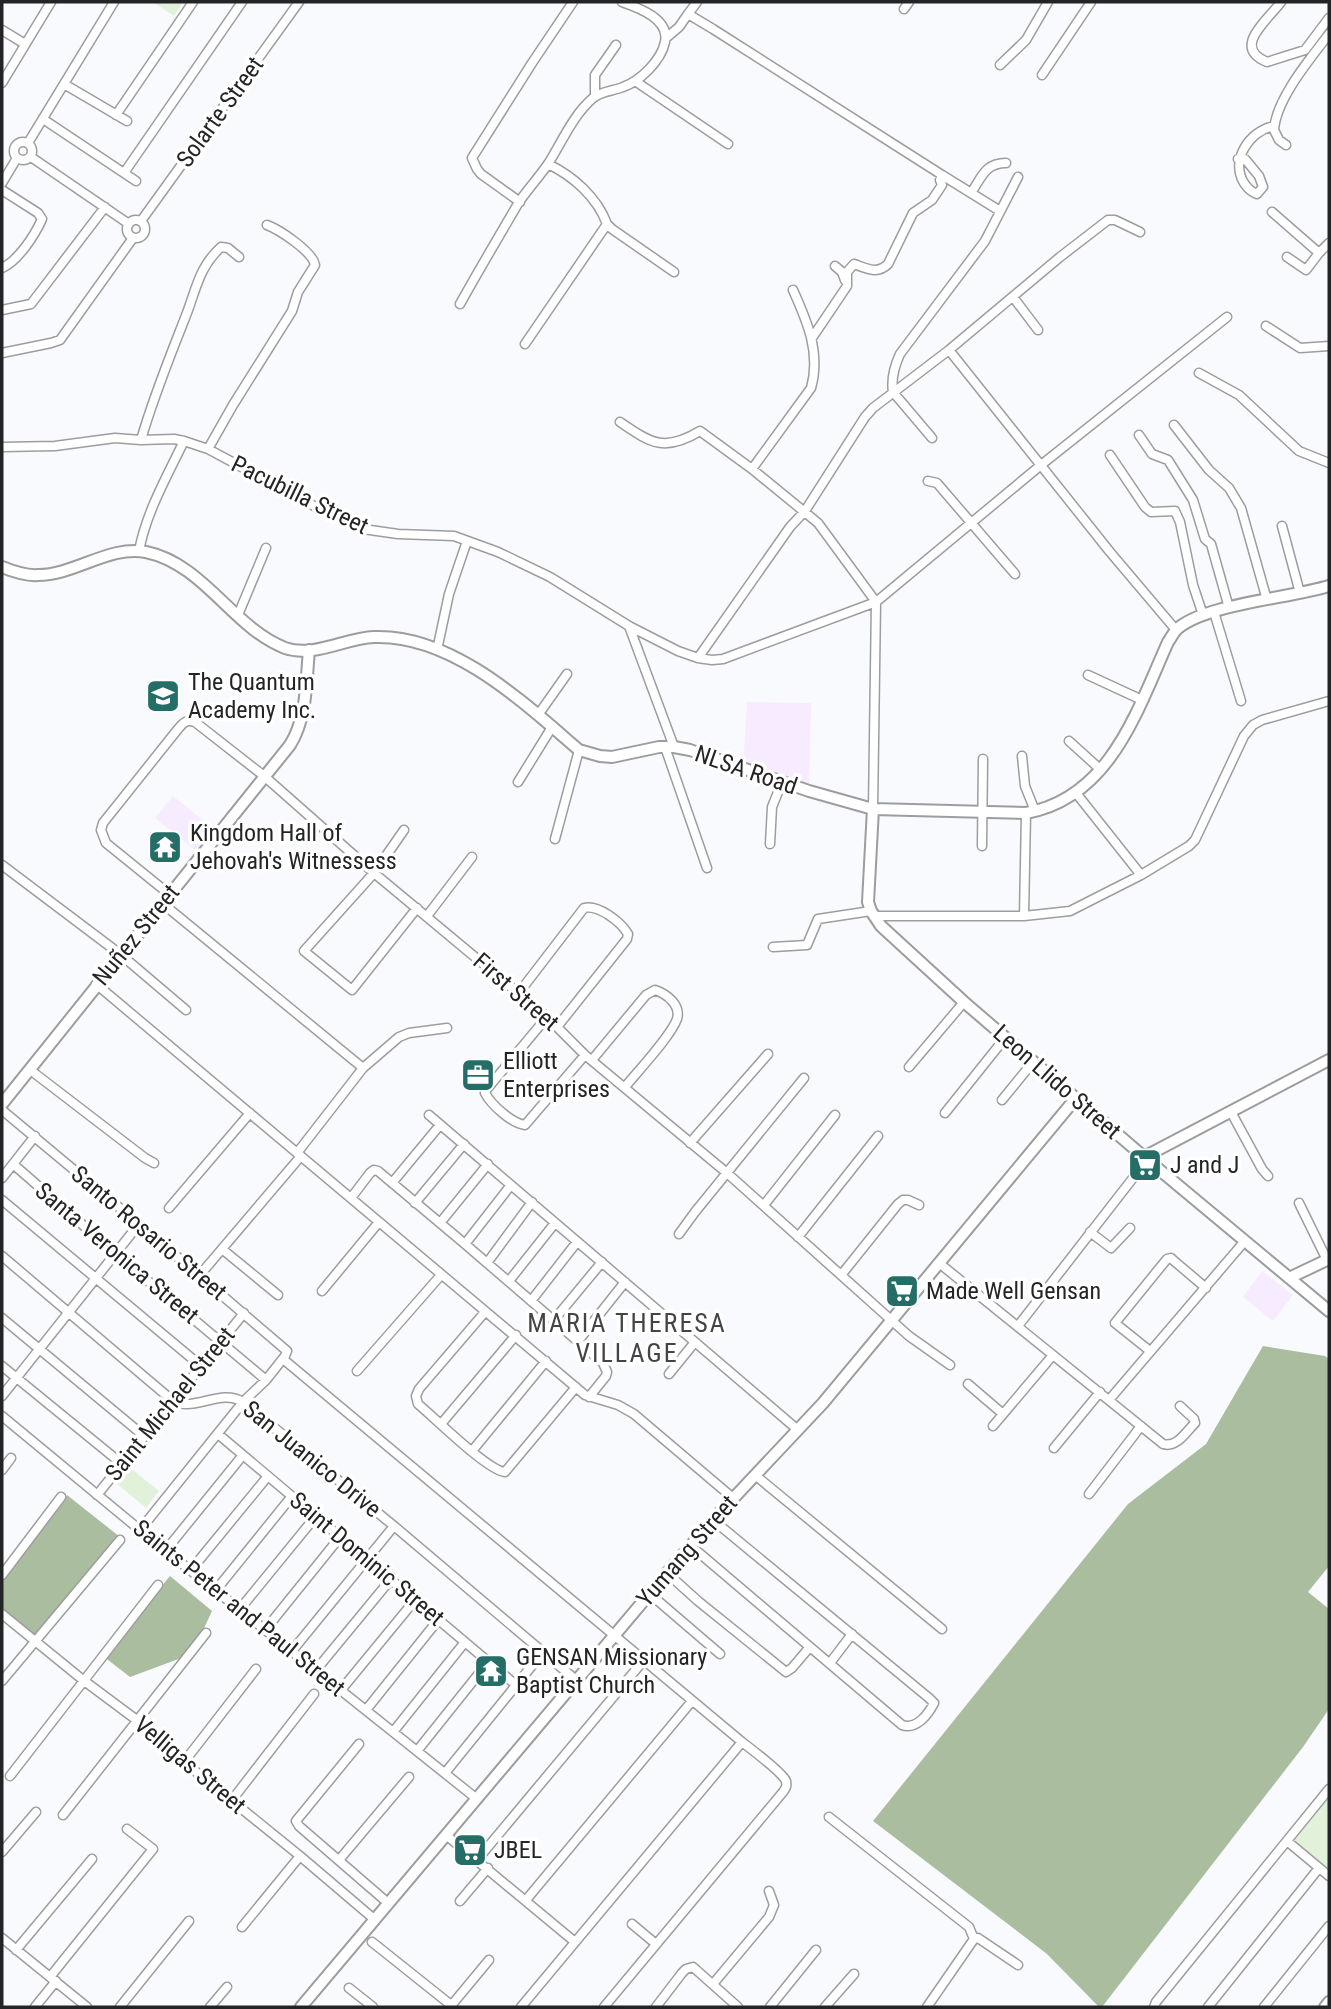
<svg xmlns="http://www.w3.org/2000/svg" width="1331" height="2009" viewBox="0 0 1331 2009" font-family="'Roboto Condensed',sans-serif">
<rect width="100%" height="100%" fill="#f9fafd"/>
<!-- industrial -->
<path fill="#f7ebff" d="M747,702L811,703L809,791L743,768Z
M173,796L214,829L196,851L155,818Z
M1262,1271L1293,1295L1273,1321L1243,1297Z"/>
<!-- green -->
<path fill="#e2f1da" d="M153,2H183L174,16Z
M129,1467L159,1491L146,1508L116,1483Z
M1329,1797V1869L1294,1840Z"/>
<!-- forest -->
<path fill="#aabd9f" d="M1263,1346L1325,1356L1329,1359V1566L1308,1592L1329,1609V1709L1303,1747L1102,2007H1099L1047,1954L873,1821L1128,1504L1206,1444Z
M67,1495L120,1537L34,1637L2,1611V1576Z
M170,1576L212,1611L192,1654L130,1677L103,1656Z"/>
<g fill="none" stroke-linecap="round" stroke-linejoin="round">
<!-- street casing -->
<g stroke="#9c9d9f" stroke-width="11">
<path id="street" d="M697,2L688,14L713,29L942,175
M1281,2C1268,20 1231,47 1267,62L1305,50L1329,18
M904,9L909,2
M2,30L25,44
M666,38L679,27L688,14
M1000,65L1026,40L1048,2
M1042,75L1091,2
M635,81L728,144
M2,83L51,2
M64,84L127,121
M595,96V75L616,45
M116,115L193,2
M43,119L136,181
M14 151a9 9 0 1 1 18 0a9 9 0 1 1-18 0Z
M28,143L114,2
M1286,145L1279,140L1274,130C1276,99 1310,59 1329,34
M31,157L129,224
M1238,159H1245L1259,176L1263,187L1257,194C1251,192 1248,189 1244,183C1230,160 1249,132 1273,126
M124,173L242,2
M2,183L17,158
M2,190L38,213L42,219C35,235 18,261 2,268
M971,193C982,177 985,163 1006,163
M520,202L481,174L477,169L472,158L532,63L573,2
M1272,212L1319,253
M127 229a9 9 0 1 1 18 0a9 9 0 1 1-18 0Z
M141,221L299,2
M607,224L612,229L674,272
M1287,257L1306,270L1319,253L1329,243
M835,266L842,272L845,280
M1013,297L1038,330
M460,304C479,270 499,236 519,202C528,189 539,177 548,164C562,142 573,115 593,98C601,91 613,91 623,87C640,81 661,61 665,42C670,19 639,8 622,2
M2,310L31,304L105,207
M1266,326L1300,348L1329,346
M812,338L847,286V272L854,264C866,268 877,275 888,264L913,213L932,200L942,185L940,180L942,175L1000,211
M525,344L607,224C597,197 573,176 548,164
M949,350L1110,552L1176,630
M2,353L51,343L60,340L133,238
M1199,373L1239,395L1299,451L1329,463
M1174,425L1209,470L1229,488L1241,508L1267,600
M1139,435L1152,454L1168,460L1193,500L1205,539L1211,544L1229,608
M932,438L893,392C891,379 894,367 900,354L985,241L1018,177
M141,440C153,398 169,359 185,318C196,291 198,268 221,247L228,248L239,257
M2,447L55,446L115,438L141,440L174,439L184,441L208,449L314,506L363,529L398,534L454,536L498,552L550,577L629,626L678,651L698,658L712,660L723,659L876,602L818,523L752,469L700,431C665,452 652,444 620,422
M208,449L233,405L292,311L298,292L315,265C313,252 280,230 267,225
M1110,455L1145,507L1151,512L1175,511L1180,522L1193,585L1203,615
M752,469L811,388C821,353 807,321 793,290
M928,481L937,483L1015,574
M1282,526L1300,593
M139,551C146,513 167,476 184,441
M1214,612L1241,701
M238,615L266,548
M629,626L674,747
M437,650L449,594L467,541
M698,658L790,527L805,511L865,417L873,408L949,350L1060,257L1108,220H1115L1140,232
M1088,675L1142,700
M538,715L567,674
M1069,741L1101,770
M665,747L707,868
M1022,756L1025,786L1035,811
M518,782L552,727
M1076,793L1141,875
M873,809L876,602L1041,465L1227,317
M404,830L374,873L304,951L352,990L417,908
M555,839L579,750
M770,844L772,807L782,782
M982,846L983,759
M2,865L120,954L186,1010
M169,894L106,843L101,830L103,823L178,729C183,723 186,719 195,722L264,776L374,873L547,1017L585,1055L727,1173L909,1336L950,1365
M162,903L363,1068
M427,916L472,857
M874,916H1024L1070,911L1141,875L1189,846L1195,840L1244,736L1253,725L1262,720L1329,701
M1024,916L1026,813
M773,947L807,945L818,919L871,911
M96,984L585,1395L618,1405L634,1414L733,1498
M518,994L584,908C598,904 621,922 628,934L627,939L557,1027
M547,1017L487,1089L485,1093C492,1106 512,1123 525,1125L585,1055
M592,1060L646,995L655,990C667,994 681,1005 677,1019C671,1036 638,1071 625,1087
M909,1067L964,1002
M29,1069L145,1158L154,1163
M1002,1100L1033,1062
M2,1110L139,1224L287,1351L285,1356L266,1380L243,1402L140,1530
M1231,1112L1262,1169L1268,1176
M945,1113L1005,1038
M429,1115L798,1430
M690,1143L768,1054
M297,1153L363,1068L399,1037L409,1033L447,1028
M13,1164L116,1254L266,1380
M2,1178L35,1136
M392,1183L440,1125
M351,1198L370,1173L374,1170L378,1171L465,1244L603,1363L607,1372L606,1376L589,1397
M2,1200L201,1366
M415,1203L464,1144
M1299,1203L1327,1260
M764,1205L835,1115
M169,1208L250,1113
M440,1223L488,1164
M1090,1232L1111,1248L1130,1228
M679,1234L695,1212L804,1078
M798,1237L878,1136
M465,1244L511,1185
M222,1249L278,1295
M2,1256L173,1401C197,1412 220,1388 243,1402L394,1526L576,1680
M487,1263L532,1202
M939,1263L1163,1444C1177,1448 1186,1432 1195,1423L1194,1419L1180,1406
M842,1274L898,1204L903,1200H908L919,1205
M199,1276L301,1156
M509,1281L555,1223
M322,1291L379,1222
M531,1301L577,1242
M485,1312L419,1389L416,1396L418,1404C435,1418 487,1470 505,1472L576,1387
M2,1318L144,1436
M554,1320L602,1262
M1018,1326L1147,1160
M578,1341L625,1282
M1150,1351L1115,1323L1167,1259L1171,1258L1173,1260L1206,1288
M283,1359L742,1742C751,1749 782,1772 786,1781C787,1786 786,1788 783,1792L604,2007
M2,1366L122,1464
M357,1371L441,1275
M669,1374L695,1342
M968,1384L1003,1414
M2,1396L139,1224
M1109,1400L1244,1242
M2,1416L140,1530L477,1799
M441,1424L516,1335
M993,1426L1053,1355
M218,1434L516,1685
M1054,1448L1100,1392
M472,1451L546,1361
M2,1470L11,1458
M755,1475L942,1629
M1089,1494L1141,1426
M97,1495L244,1313
M691,1546L902,1725C916,1730 928,1715 934,1703L929,1698L713,1520
M166,1550L243,1455
M191,1570L268,1476
M667,1573L698,1601L786,1672L792,1668L809,1648
M2,1575L61,1497
M216,1590L292,1496
M650,1594L720,1654
M240,1609L316,1516
M2,1614L83,1680L138,1721L184,1762L300,1856L374,1919
M265,1630L340,1537
M292,1651L394,1526
M830,1663L852,1634
M316,1670L391,1579
M2,1681L120,1540
M341,1690L415,1600
M366,1710L439,1619
M393,1732L465,1642
M359,1744L296,1821L299,1826L388,1903
M417,1751L489,1661
M184,1762L256,1669
M445,1773L543,1652
M10,1776L158,1585
M232,1800L314,1694
M63,1815L206,1633
M829,1817L969,1927L974,1939
M446,1835L575,1942
M1287,1841L1329,1876
M2,1852L36,1812
M339,1860L409,1777
M477,1860L644,1660
M526,1900L692,1701
M460,1901L488,1868
M632,1924L656,1944
M242,1927L300,1856
M2,1938L87,2007
M372,1942L451,2005
M16,1950L92,1859
M50,1977L153,1849L127,1829
M713,1984L769,1917L774,1905L769,1891
M349,1988L373,2007
M35,2007L56,1981
M120,2007L189,1921
M210,2007L227,1987
M450,2007L489,1960
M521,2007L742,1742
M656,2007L682,1973L686,1969L693,1967L738,2007
M770,2007L816,1950
M825,2007L854,1974
M927,2007L974,1939L978,1938L1018,1965
M1154,2007L1156,2002L1329,1789
M1208,2007L1319,1868
M1264,2007L1329,1926"/>
</g>
<!-- secondary casing -->
<g stroke="#9c9d9f" stroke-width="14">
<path id="secondary" d="M2,567C12,571 27,576 38,575C75,575 109,545 146,552C204,564 233,628 285,648C314,658 345,638 374,637C452,634 524,703 579,750L600,756L612,757L659,747H674L690,750L809,791L873,809L1026,813C1110,798 1137,711 1168,642C1171,638 1173,633 1177,629C1205,604 1291,598 1329,586
M873,809L868,902L871,911L881,926L964,1002L1144,1157L1329,1311
M2,1104L290,745C307,718 306,682 309,650
M1144,1157L1329,1060
M1289,1278L1329,1259
M301,2007L667,1573L713,1520L823,1403L1076,1098
M1325,2007L1329,2002"/>
</g>
<!-- street -->
<use href="#street" stroke="#fff" stroke-width="8"/>
<!-- secondary -->
<use href="#secondary" stroke="#fff" stroke-width="10"/>
</g>
<!-- icons -->
<defs>
<g id="school-square" transform="scale(1.75)"><rect x="-9" y="-9" width="18" height="18" rx="4" fill="#246e67" stroke="#fff"/><path d="M0-5L7-2L0 1L-7-2ZM-4 1L0 2.5L4 1V4Q0 6-4 4Z" fill="#fff"/></g>
<g id="temple-square" transform="scale(1.75)"><rect x="-9" y="-9" width="18" height="18" rx="4" fill="#246e67" stroke="#fff"/><path d="M0-6L5-2H3V0L6.5 2.5H4V6H1.5V3h-3V6H-4V2.5H-6.5L-3 0V-2H-5Z" fill="#fff"/></g>
<g id="office-square" transform="scale(1.75)"><rect x="-9" y="-9" width="18" height="18" rx="4" fill="#246e67" stroke="#fff"/><path d="M-6-3h4V-5.5h4V-3h4V5H-6ZM-1-4.5V-3h2v-1.5ZM-6 0V1H6V0Z" fill="#fff"/></g>
<g id="supermarket-square" transform="scale(1.75)"><rect x="-9" y="-9" width="18" height="18" rx="4" fill="#246e67" stroke="#fff"/><path d="M-6-5.5h2.5l.6 2H6L4.5 2H-2.5L-4.4-4H-6ZM-1.5 3.2a1.3 1.3 0 1 0 .1 0ZM3 3.2a1.3 1.3 0 1 0 .1 0Z" fill="#fff"/></g>
</defs>
<g fill-rule="evenodd">
<use href="#school-square" x="163" y="696"/>
<use href="#temple-square" x="165" y="847"/>
<use href="#office-square" x="478" y="1075"/>
<use href="#supermarket-square" x="1145" y="1165"/>
<use href="#supermarket-square" x="902" y="1291"/>
<use href="#temple-square" x="491" y="1671"/>
<use href="#supermarket-square" x="470" y="1850"/>
</g>
<g text-anchor="middle" dominant-baseline="central" stroke-width="7" stroke-linejoin="round" paint-order="stroke">
<!-- street labels -->
<g font-size="24" fill="#232425" stroke="#fff">
<text transform="translate(220 112) rotate(-54)">Solarte Street</text>
<text transform="translate(300 495) rotate(26)">Pacubilla Street</text>
<text transform="translate(746 770) rotate(19)">NLSA Road</text>
<text transform="translate(136 935) rotate(-51)">Nuñez Street</text>
<text transform="translate(516 992) rotate(41)">First Street</text>
<text transform="translate(1057 1082) rotate(41)">Leon Llido Street</text>
<text transform="translate(149 1233) rotate(40)">Santo Rosario Street</text>
<text transform="translate(117 1253) rotate(40)">Santa Veronica Street</text>
<text transform="translate(170 1404) rotate(-51)">Saint Michael Street</text>
<text transform="translate(312 1459) rotate(39)">San Juanico Drive</text>
<text transform="translate(687 1551) rotate(-49)">Yumang Street</text>
<text transform="translate(367 1559) rotate(40)">Saint Dominic Street</text>
<text transform="translate(239 1608) rotate(39)">Saints Peter and Paul Street</text>
<text transform="translate(190 1765) rotate(40)">Velligas Street</text>
</g>
<!-- poi labels -->
<g font-size="24" fill="#232425" stroke="#fff" text-anchor="start">
<text x="188" y="682">The Quantum<tspan x="188" dy="28">Academy Inc.</tspan></text>
<text x="190" y="833">Kingdom Hall of<tspan x="190" dy="28">Jehovah's Witnessess</tspan></text>
<text x="503" y="1061">Elliott<tspan x="503" dy="28">Enterprises</tspan></text>
<text x="1170" y="1165">J and J</text>
<text x="926" y="1291">Made Well Gensan</text>
<text x="516" y="1657">GENSAN Missionary<tspan x="516" dy="28">Baptist Church</tspan></text>
<text x="494" y="1850">JBEL</text>
</g>
<!-- neighbourhood labels -->
<g font-size="26" letter-spacing="2" fill="#434446" stroke="#fff">
<text x="627" y="1323">MARIA THERESA<tspan x="627" dy="30">VILLAGE</tspan></text>
</g>
</g>
<!-- border -->
<rect width="1331" height="2009" fill="none" stroke="#232425" stroke-width="7"/>
</svg>
